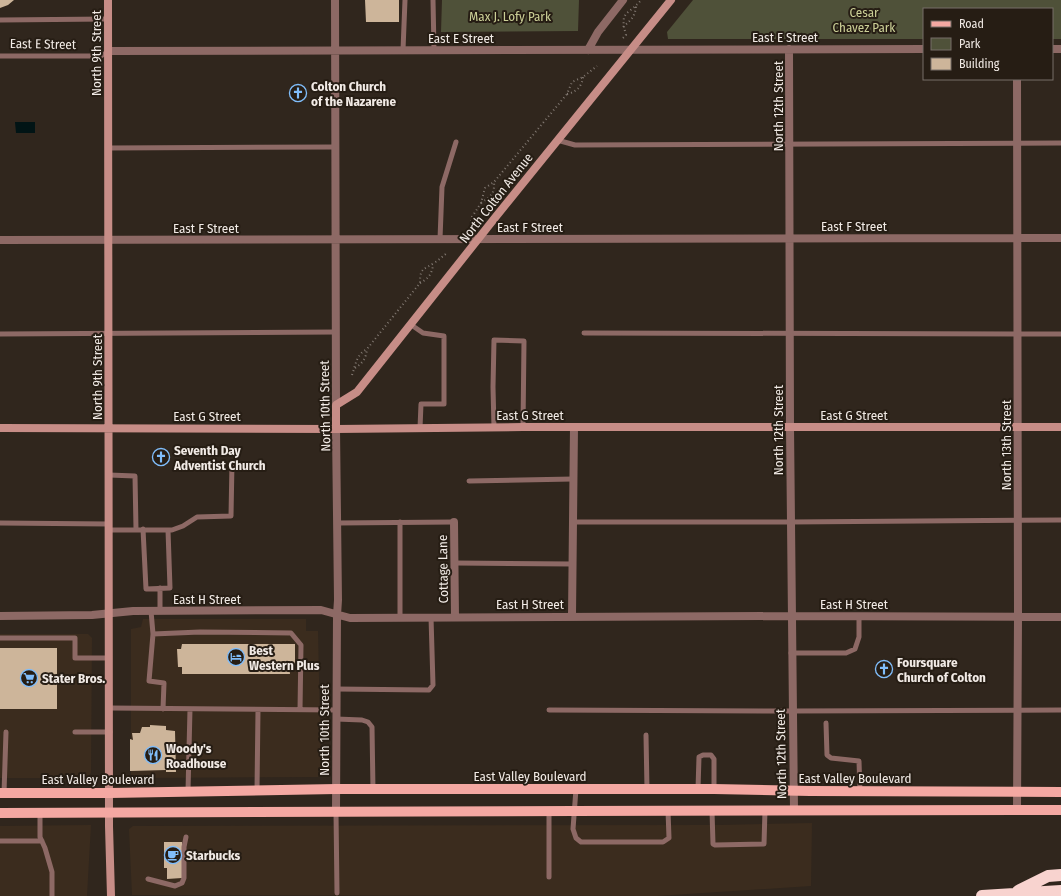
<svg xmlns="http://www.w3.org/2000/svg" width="1061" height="896" viewBox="0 0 1061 896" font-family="'Fira Sans Condensed',sans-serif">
<rect width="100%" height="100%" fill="#30261d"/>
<!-- built -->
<path fill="#3b2c1e" d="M143,619H306V631H318L321,770L318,777L135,778L131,775V629L141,627Z
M0,634H88L92,638L91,773L87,778H0Z
M812,823L811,886L657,896L132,895L129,829L133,826L720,825Z
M91,825L87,896H0V826Z"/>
<!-- green -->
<path fill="#4f5139" d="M442,0H579L578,31L441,32Z
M693,0H1061V39H1052V9H924V39H668L667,32Z"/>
<!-- water -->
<path fill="#011415" d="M15,122H35V133H16Z"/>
<!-- building -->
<path fill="#cdb59a" d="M0,0H14L8,5L0,8Z
M365,0H399V22H366Z
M182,644H295V666H289L290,674H182V667H178L177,649H181Z
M0,648H57V709H0Z
M150,725L166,726V730L175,731L176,772H166V770L130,771V739L133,740L132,733H140L142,727H150Z
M164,842H182V878L167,879V868H164Z"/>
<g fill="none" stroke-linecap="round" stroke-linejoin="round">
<!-- path -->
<path stroke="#827972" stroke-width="2" stroke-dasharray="1 3" stroke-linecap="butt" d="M623,27C631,20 635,17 636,6
M623,38L626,35C619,10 628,16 641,0
M567,94C577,92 582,86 583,77
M481,203C490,197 495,194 494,182
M471,225L472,217L481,203L485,188L494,182L567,94L572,82L583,77L597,66
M420,283C428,279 432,274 433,265
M355,368C363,363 366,358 367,349
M352,375C356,364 356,355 367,349L420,283C420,267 424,270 434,263C439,260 443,256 447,253"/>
<!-- lane -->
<path stroke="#8d6965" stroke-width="5" d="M433,0L434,50
M0,20L108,19
M403,50L405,0
M0,56H101L109,51
M557,140L575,145L1061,143
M108,148L335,147
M440,239L442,187L456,142
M410,324L423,333L444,336V404H421L420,428
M584,333L1061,334
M0,334L336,332
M494,428L493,387L494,340L524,341L523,427
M109,475L135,476L136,529
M469,481L573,479
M572,522H790L1061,520
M0,523L109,524
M338,523L454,522
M143,529L146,589L170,588L168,530
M109,530H172L183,526L197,517L231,516L232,463
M455,563L572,564
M160,588V611
M151,611L153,634L149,681L164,683L163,709
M400,617V522
M153,634L200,632L291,633L301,645L300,710
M0,638H75V658H109
M791,653H846L855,649L859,637V616
M336,689L429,690L433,685L431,617
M110,708L336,710
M549,710L792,711L1061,710
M336,719L362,720L368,722L372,727L373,790
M826,723L827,755L831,758L859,761L860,792
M75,732H110
M646,735L647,789
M576,789L573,829L576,838L581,842H663L669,838L668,811
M698,789L699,757L703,755H711L714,759V789
M257,790L258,710
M188,791L190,709
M4,793L6,732
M549,811V877
M712,811L713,844L715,845L764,844L765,810
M336,812L337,893
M40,814V837L45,848L52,872V896
M0,841H42
M148,879L175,886L182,883L184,878V847L186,837"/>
<!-- street -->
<path stroke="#8d6965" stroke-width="8" d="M335,0L336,405
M789,49L790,427L794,810
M1052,49H1061
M588,50L598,32L623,0
M109,51L924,49
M1017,79L1018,617L1017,811
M0,240L1061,238
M454,522L455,617
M0,616L92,615L133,611L321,610L350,618L791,616L1061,617
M572,616L574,427
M336,812L337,615L338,600L336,429"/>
<!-- secondary -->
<path stroke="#c78d87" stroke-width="8" d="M108,0L109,826L111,896
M0,428L336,429L523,427H1061
M336,429V405L357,392L494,219L671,0"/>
<!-- primary -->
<path stroke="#f4a8a2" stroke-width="10" d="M0,793H110L336,789H714L810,791L1061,792
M0,813L574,811L1061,810"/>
<!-- highway -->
<path stroke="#f8d3cf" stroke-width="12" d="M1018,891L1048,876L1061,875
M982,896L1061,891"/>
</g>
<!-- icons -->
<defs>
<g id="church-ring" transform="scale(0.9)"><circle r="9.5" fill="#261d14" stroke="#80bdfa" stroke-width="1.5"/><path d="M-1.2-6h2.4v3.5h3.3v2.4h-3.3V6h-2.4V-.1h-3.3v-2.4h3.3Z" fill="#80bdfa"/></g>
<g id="hotel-ring" transform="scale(0.9)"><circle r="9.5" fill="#261d14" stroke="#80bdfa" stroke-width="1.5"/><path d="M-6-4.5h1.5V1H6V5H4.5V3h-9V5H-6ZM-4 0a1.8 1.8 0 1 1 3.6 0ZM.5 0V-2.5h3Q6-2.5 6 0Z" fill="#80bdfa"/></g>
<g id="supermarket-ring" transform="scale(0.9)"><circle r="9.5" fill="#261d14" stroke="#80bdfa" stroke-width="1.5"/><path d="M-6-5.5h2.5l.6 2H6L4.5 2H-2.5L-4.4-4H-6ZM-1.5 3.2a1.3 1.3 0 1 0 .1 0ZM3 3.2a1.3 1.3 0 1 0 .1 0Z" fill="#80bdfa"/></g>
<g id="restaurant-ring" transform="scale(0.9)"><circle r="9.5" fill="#261d14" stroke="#80bdfa" stroke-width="1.5"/><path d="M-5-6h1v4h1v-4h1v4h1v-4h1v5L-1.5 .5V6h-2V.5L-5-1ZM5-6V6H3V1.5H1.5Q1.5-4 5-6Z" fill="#80bdfa"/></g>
<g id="cafe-ring" transform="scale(0.9)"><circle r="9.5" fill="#261d14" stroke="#80bdfa" stroke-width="1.5"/><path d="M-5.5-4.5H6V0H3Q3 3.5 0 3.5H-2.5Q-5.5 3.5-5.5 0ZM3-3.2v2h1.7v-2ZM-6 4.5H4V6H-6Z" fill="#80bdfa"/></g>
</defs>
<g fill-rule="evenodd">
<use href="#church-ring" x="298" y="93"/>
<use href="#church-ring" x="161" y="457"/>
<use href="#hotel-ring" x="236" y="657"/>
<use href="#church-ring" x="884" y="669"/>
<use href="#supermarket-ring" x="29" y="678"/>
<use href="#restaurant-ring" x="153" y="755"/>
<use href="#cafe-ring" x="173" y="855"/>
</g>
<g text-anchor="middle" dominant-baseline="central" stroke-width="4" stroke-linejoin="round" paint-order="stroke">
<!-- park labels -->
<g font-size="13" fill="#ccd097" stroke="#261d14">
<text x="864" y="12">Cesar<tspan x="864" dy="15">Chavez Park</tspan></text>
<text x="510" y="16">Max J. Lofy Park</text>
</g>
<!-- street labels -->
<g font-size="13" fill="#f1eae5" stroke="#261d14">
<text x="785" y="37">East E Street</text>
<text x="461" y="38">East E Street</text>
<text transform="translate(43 44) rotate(1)">East E Street</text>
<text transform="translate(96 53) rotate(-90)">North 9th Street</text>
<text transform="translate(778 106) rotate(-90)">North 12th Street</text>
<text transform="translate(496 198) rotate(-52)">North Colton Avenue</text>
<text x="854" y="226">East F Street</text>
<text x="530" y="227">East F Street</text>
<text x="206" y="228">East F Street</text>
<text transform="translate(97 377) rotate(-90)">North 9th Street</text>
<text transform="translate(325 406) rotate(-91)">North 10th Street</text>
<text x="530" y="415">East G Street</text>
<text x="854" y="415">East G Street</text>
<text x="207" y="416">East G Street</text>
<text transform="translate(778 430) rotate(-90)">North 12th Street</text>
<text transform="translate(1006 445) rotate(-90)">North 13th Street</text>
<text transform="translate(443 569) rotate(-91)">Cottage Lane</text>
<text x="207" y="599">East H Street</text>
<text x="530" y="604">East H Street</text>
<text x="854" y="604">East H Street</text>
<text transform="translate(324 730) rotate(-90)">North 10th Street</text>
<text transform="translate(781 754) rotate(-91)">North 12th Street</text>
<text x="530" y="776">East Valley Boulevard</text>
<text x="855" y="778">East Valley Boulevard</text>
<text x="98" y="779">East Valley Boulevard</text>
</g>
<!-- poi labels -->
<g font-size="13" font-weight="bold" fill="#f1eae5" stroke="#261d14" text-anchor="start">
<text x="311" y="86">Colton Church<tspan x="311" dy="15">of the Nazarene</tspan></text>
<text x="174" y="450">Seventh Day<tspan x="174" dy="15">Adventist Church</tspan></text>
<text x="249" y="650">Best<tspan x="249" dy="15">Western Plus</tspan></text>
<text x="897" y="662">Foursquare<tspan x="897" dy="15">Church of Colton</tspan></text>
<text x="42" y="678">Stater Bros.</text>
<text x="166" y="748">Woody's<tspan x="166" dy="15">Roadhouse</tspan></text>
<text x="186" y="855">Starbucks</text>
</g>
</g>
<!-- legend -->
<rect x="923" y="8" width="130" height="72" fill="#261d14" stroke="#776f68"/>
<rect x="931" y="21" width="20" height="6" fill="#f4a8a2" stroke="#776f68"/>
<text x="959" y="28" font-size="12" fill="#f1eae5">Road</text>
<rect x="931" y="38" width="20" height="12" fill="#4f5139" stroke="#776f68"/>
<text x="959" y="48" font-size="12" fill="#f1eae5">Park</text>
<rect x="931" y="58" width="20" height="12" fill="#cdb59a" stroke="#776f68"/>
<text x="959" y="68" font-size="12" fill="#f1eae5">Building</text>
</svg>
